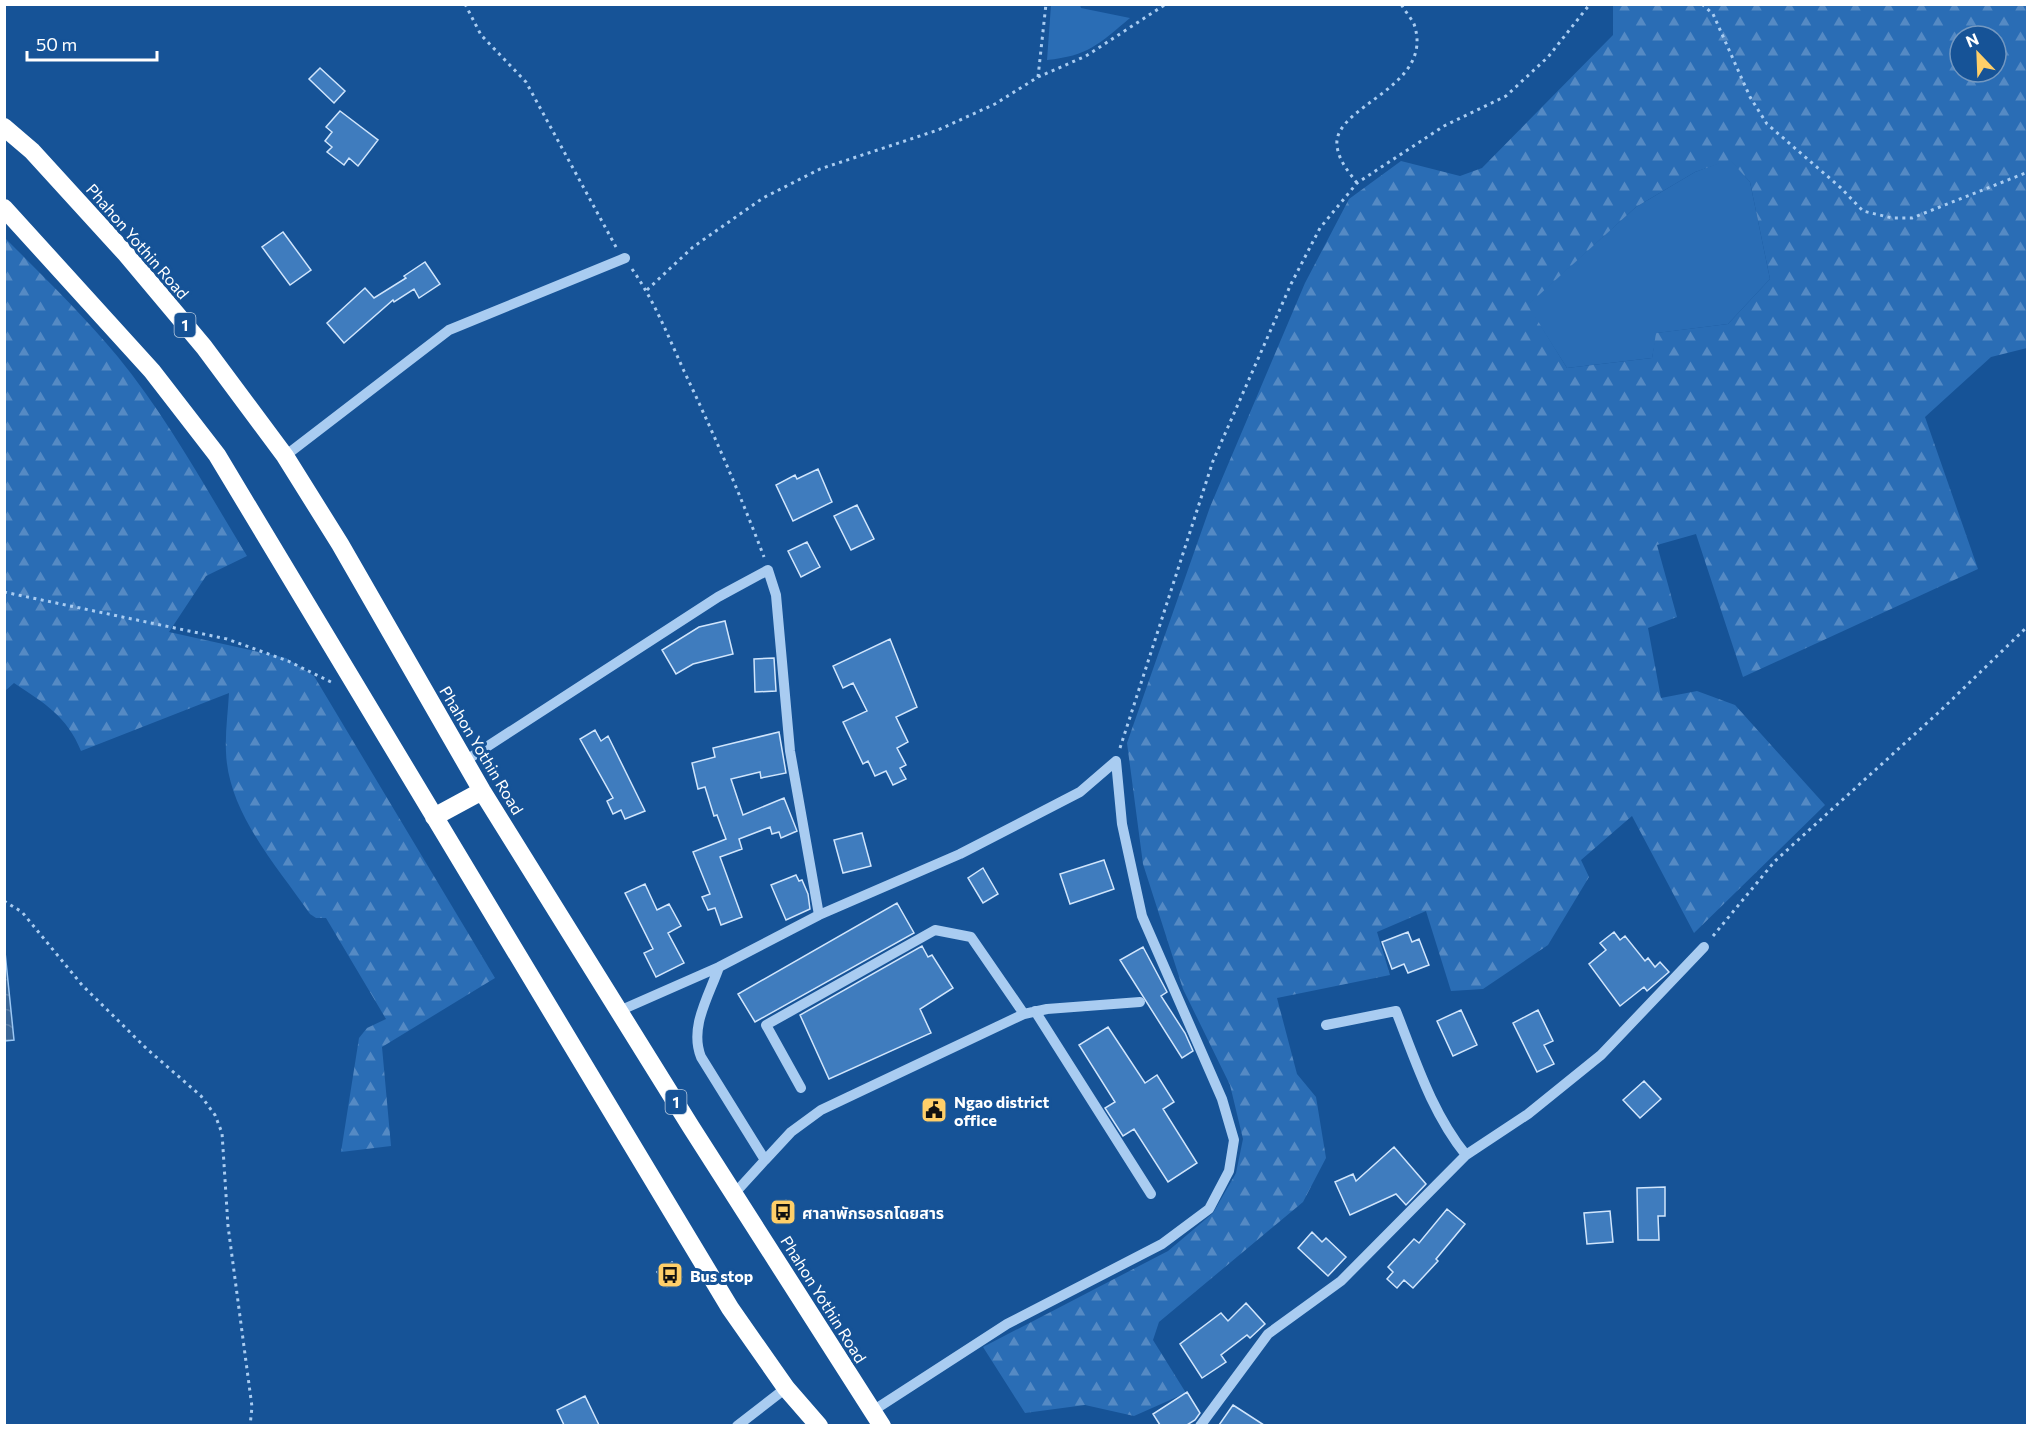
<svg xmlns="http://www.w3.org/2000/svg" width="2032" height="1430" viewBox="0 0 2032 1430" font-family="Commissioner,'Noto Sans Thai',sans-serif">
<defs>
<pattern id="forest-firs" width="22" height="20" patternUnits="userSpaceOnUse" patternTransform="scale(1.5)"><rect width="22" height="20" fill="#2a6db5"/><path d="M5 1l3.5 6h-7zM16 11l3.5 6h-7z" fill="#558ac4"/></pattern>
<pattern id="water-waves" width="16" height="10" patternUnits="userSpaceOnUse" patternTransform="scale(1.5)"><rect width="16" height="10" fill="#396596"/><path d="M0 5q4-4 8 0t8 0" fill="none" stroke="#577ca6"/></pattern>
</defs>
<rect width="100%" height="100%" fill="#165397"/>
<!-- grass -->
<path fill="#2a6db5" d="M1051,5H1080L1081,8L1130,18C1099,44 1088,56 1047,60Z
M1730,159L1750,182L1770,279L1728,324L1657,333L1652,358L1567,368L1527,305L1636,207L1695,172Z"/>
<!-- forest -->
<path fill="url(#forest-firs)" fill-rule="evenodd" d="M1613,5H2027V348L1991,357L1925,417L1978,569L1743,677L1696,534L1657,545L1677,617L1648,628L1661,698L1697,691L1735,705L1825,805L1694,933L1632,816L1581,860L1589,877L1548,945L1483,989L1451,991L1426,911L1377,932L1390,975L1277,998L1297,1074L1316,1097L1326,1158L1303,1202L1159,1322L1153,1340L1186,1393L1134,1416L1085,1405L1025,1413L983,1347L1168,1251L1213,1213L1236,1173L1243,1139L1230,1085L1183,989L1143,864L1127,743L1210,507L1305,283L1349,199L1401,161L1460,176L1482,168L1613,35ZM1960,36H1996V72H1960ZM1730,160L1750,182L1770,279L1728,324L1656,333L1652,358L1567,368L1528,305L1636,207L1695,172Z
M5,238C43,276 83,315 118,357C168,418 206,489 247,556L206,576L169,632L286,658L314,676L495,978L382,1047L391,1146L341,1152L359,1038L367,1028L386,1019L326,918H316L310,914C277,866 228,813 226,752C225,733 228,712 229,693L81,751C67,716 44,703 14,683L5,691Z"/>
<!-- water -->
<path fill="url(#water-waves)" stroke="#9bc7f4" stroke-width="1.5" d="M5,952L14,1040L5,1041L4,952Z"/>
<!-- building -->
<path fill="#3f7cbe" stroke="#d0e5fc" stroke-width="1.5" d="M320,68L345,91L334,103L309,79Z
M340,111L378,140L358,166L349,158L344,165L327,152L332,147L325,141L332,132L326,127Z
M283,232L311,270L290,285L262,247Z
M425,262L440,284L419,298L414,289L394,302L393,300L344,343L327,323L365,288L374,298L406,278L404,276Z
M818,469L832,502L793,521L776,485L795,475L797,479Z
M857,505L874,539L851,550L834,516Z
M807,542L820,567L801,577L788,551Z
M725,621L733,654L693,664L676,674L662,650L699,627Z
M890,639L917,707L896,717L908,742L897,748L906,765L900,768L906,779L893,785L886,771L875,776L868,761L863,764L843,722L867,711L853,683L843,688L833,666Z
M774,658L776,691L755,692L754,659Z
M595,730L601,741L608,736L645,811L625,819L621,810L613,814L607,801L613,798L580,739Z
M779,732L786,773L761,778L760,772L731,779L743,815L784,798L797,831L781,838L779,832L772,834L770,827L739,839L742,849L720,857L742,917L721,925L715,908L708,910L702,897L710,894L693,852L726,839L717,815L714,816L705,787L698,789L692,763L715,757L713,748Z
M862,833L871,866L843,873L834,840Z
M1104,860L1114,889L1070,904L1060,874Z
M983,868L998,894L983,903L968,878Z
M796,875L799,881L802,880L808,894L810,909L786,920L771,885Z
M645,884L657,910L669,904L681,926L668,933L684,963L656,977L644,953L653,949L625,893Z
M897,903L914,933L755,1022L738,994Z
M1408,932L1412,942L1419,939L1429,965L1408,973L1404,964L1392,969L1382,942Z
M1614,932L1620,940L1625,936L1645,961L1648,958L1655,967L1660,962L1669,972L1647,991L1644,987L1620,1006L1589,964L1606,950L1600,943Z
M922,946L928,957L932,955L953,988L920,1009L931,1033L829,1079L800,1015Z
M1143,947L1167,992L1161,996L1185,1033L1193,1051L1182,1058L1120,960Z
M1461,1010L1477,1045L1453,1056L1437,1021Z
M1538,1010L1553,1041L1544,1045L1554,1064L1537,1072L1513,1023Z
M1108,1027L1145,1083L1157,1075L1174,1102L1163,1109L1197,1163L1168,1182L1134,1129L1123,1136L1105,1108L1115,1102L1079,1045Z
M1644,1081L1661,1099L1640,1118L1623,1100Z
M1394,1147L1426,1184L1406,1205L1396,1194L1350,1215L1335,1182L1353,1174L1356,1181Z
M1665,1187V1216H1658L1659,1240H1638L1637,1188Z
M786,1200L794,1214L779,1223L771,1209Z
M1447,1209L1465,1224L1436,1259L1438,1261L1413,1288L1404,1280L1397,1288L1387,1279L1393,1272L1388,1267L1414,1239L1419,1243Z
M1610,1211L1613,1242L1587,1244L1584,1213Z
M1312,1232L1322,1242L1326,1238L1346,1257L1328,1276L1298,1248Z
M672,1262L682,1277L667,1287L657,1272Z
M1246,1303L1265,1324L1250,1338L1247,1335L1221,1355L1226,1362L1202,1378L1180,1344L1221,1313L1228,1321Z
M1187,1392L1200,1413L1195,1420L1187,1425H1160L1153,1414Z
M585,1396L599,1425H564L557,1410Z
M1233,1405L1264,1425H1219Z"/>
<g fill="none" stroke-linecap="round" stroke-linejoin="round">
<!-- path -->
<path stroke="#a9ccf1" stroke-width="3" stroke-dasharray="3 4.5" stroke-linecap="butt" d="M465,4L481,35L526,82L616,247
M1702,4L1713,14L1750,97L1767,124L1841,188L1863,211L1892,218H1912L2028,172
M1038,77L1046,4
M1357,183C1348,171 1339,161 1337,146C1332,105 1436,88 1414,24C1411,18 1405,11 1401,4
M632,269C654,300 668,336 684,371C713,432 740,494 764,557
M647,290L693,247L763,198L820,169L938,130L995,104L1038,77L1086,56L1166,4
M4,592L227,639L288,661L333,683
M1120,748L1213,461L1291,284L1320,228L1357,183L1444,126L1506,96L1548,57L1590,4
M4,901L22,912L82,985L147,1049L201,1096L215,1115L222,1133L228,1226L252,1407L250,1426
M1713,936L1775,861L1938,713L2028,626"/>
<!-- minor -->
<path stroke="#a9ccf1" stroke-width="10" d="M285,456L449,330L625,258
M465,761L718,597L768,570L776,595L790,751L819,915
M719,967C709,996 689,1027 701,1057L765,1160L734,1194
M619,1011L719,967L819,915L960,854L1080,792L1116,761
M1035,1011L1151,1194
M1326,1025L1396,1011C1416,1062 1432,1113 1466,1155
M801,1088L766,1025L935,930L971,937L1024,1014
M765,1160L791,1132L821,1110L1024,1014L1047,1009L1140,1002
M871,1412L1007,1324L1162,1244L1209,1209L1229,1171L1234,1140L1222,1099L1142,916L1122,824L1116,761
M737,1426L786,1388
M1200,1426L1268,1334L1341,1281L1466,1155L1528,1114L1601,1055L1704,947"/>
<!-- highway -->
<path stroke="#fff" stroke-width="18" d="M4,127L32,151L126,254L204,347L285,456L340,544L482,791L691,1127L882,1426
M4,208L152,371L217,455L730,1308L786,1388L819,1426
M434,817L482,791"/>
</g>
<!-- icons -->
<defs>
<g id="civic-square" transform="scale(1.35)"><rect x="-9" y="-9" width="18" height="18" rx="4" fill="#ffcf69" stroke="#165397"/><path d="M-.6-6.5H3V-4.5H.6V-3L4-1V1h2V6H-6V1h2V-1L-.6-3ZM-1.2 2.5V6h2.4V2.5Z" fill="#111"/></g>
<g id="bus-square" transform="scale(1.35)"><rect x="-9" y="-9" width="18" height="18" rx="4" fill="#ffcf69" stroke="#165397"/><path d="M-5-6H5V4H4V6H2V4H-2V6H-4V4H-5ZM-3.5-4V0h7V-4ZM-3.5 1.2v1.5H-2V1.2ZM2 1.2v1.5H3.5V1.2Z" fill="#111"/></g>
</defs>
<g fill-rule="evenodd">
<use href="#civic-square" x="934" y="1110"/>
<use href="#bus-square" x="783" y="1212"/>
<use href="#bus-square" x="670" y="1275"/>
</g>
<g text-anchor="middle" dominant-baseline="central" stroke-width="6" stroke-linejoin="round" paint-order="stroke">
<!-- shield labels -->
<g fill="#165397" stroke="#b9cbe0" stroke-width="1.5">
<rect x="174.5" y="313" width="21" height="24" rx="4.5"/>
<rect x="665.5" y="1090" width="21" height="24" rx="4.5"/>
</g>
<g font-size="15" font-weight="bold" fill="#fff">
<text x="185" y="325">1</text>
<text x="676" y="1102">1</text>
</g>
<!-- street labels -->
<g font-size="16" fill="#fff" stroke="#165397">
<text transform="translate(138 241) rotate(49)">Phahon Yothin Road</text>
<text transform="translate(482 750) rotate(59)">Phahon Yothin Road</text>
<text transform="translate(824 1299) rotate(58)">Phahon Yothin Road</text>
</g>
<!-- poi labels -->
<g font-size="16" font-weight="bold" fill="#fff" stroke="#165397" text-anchor="start">
<text x="954" y="1101">Ngao district<tspan x="954" dy="18">office</tspan></text>
<text x="802" y="1212">ศาลาพักรอรถโดยสาร</text>
<text x="690" y="1275">Bus stop</text>
</g>
</g>
<!-- border -->
<rect width="2032" height="1430" fill="none" stroke="#ffffff" stroke-width="12"/>
<!-- north arrow -->
<g transform="translate(1978 54) rotate(337)"><circle r="28" fill="#165397" stroke="#7398c1" stroke-width="1.5"/>
<path d="M0-4.5L10 22L0 15L-10 22Z" fill="#ffcf69"/>
<text y="-9" font-size="16" font-weight="bold" text-anchor="middle" fill="#ffffff">N</text>
</g>
<!-- scale -->
<path d="M27 51v9h130v-9" fill="none" stroke="#ffffff" stroke-width="3"/>
<text x="36" y="51" font-size="18" fill="#ffffff" stroke="#165397" stroke-width="4.5" paint-order="stroke">50 m</text>
</svg>
